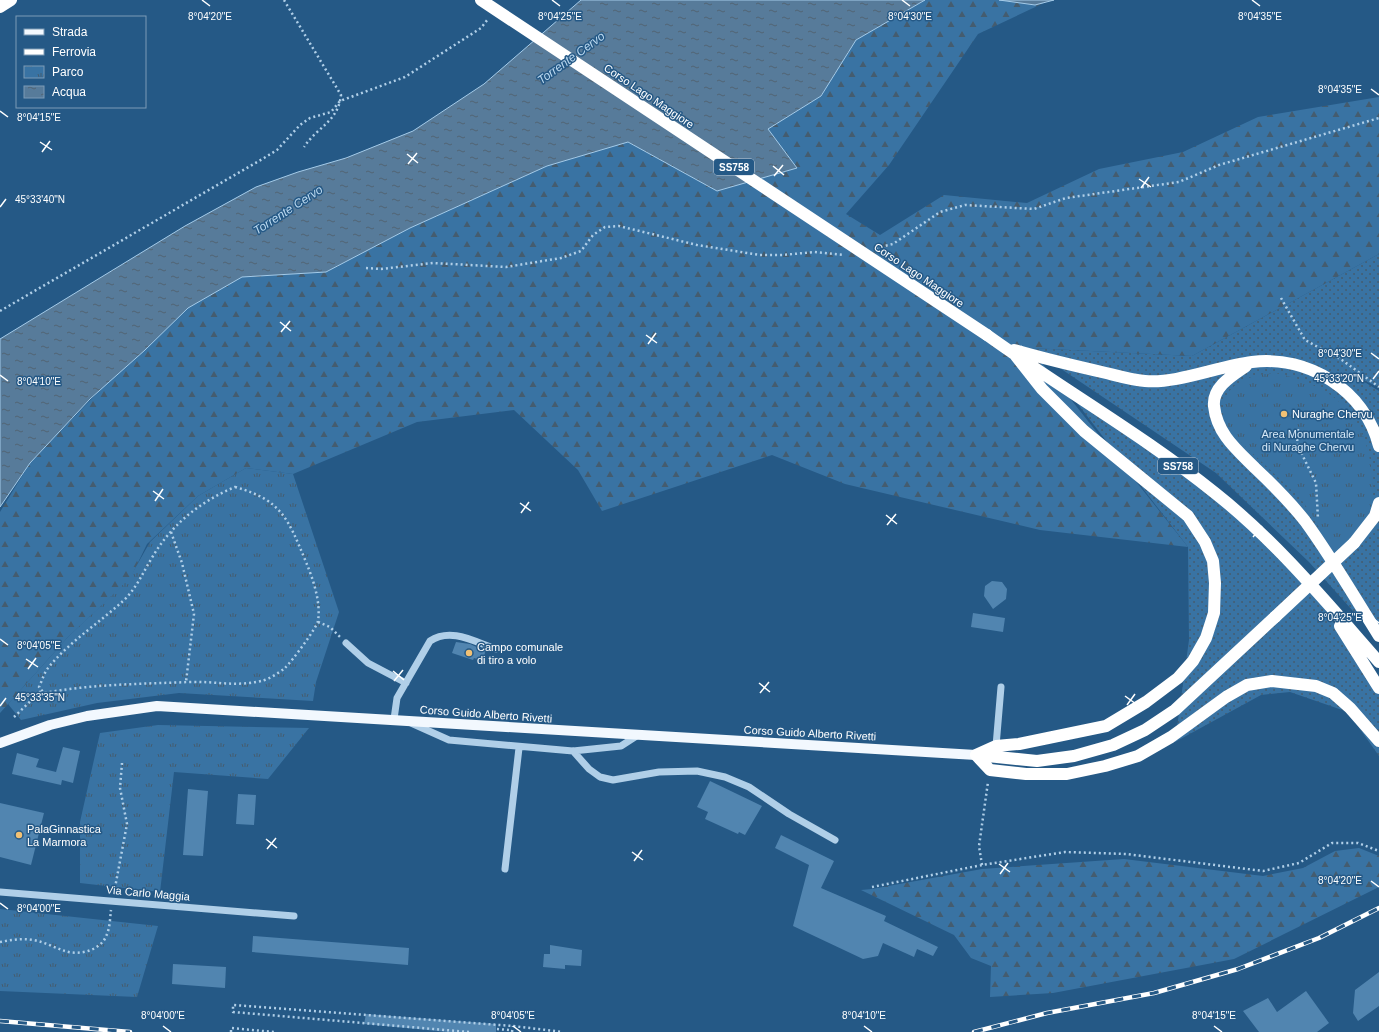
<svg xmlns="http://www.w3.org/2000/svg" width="1379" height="1032" viewBox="0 0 1379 1032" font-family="Helvetica,sans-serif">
<defs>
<pattern id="grass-dots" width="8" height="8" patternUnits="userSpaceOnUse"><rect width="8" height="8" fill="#3973a3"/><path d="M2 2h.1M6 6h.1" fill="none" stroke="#445c6f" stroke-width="1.8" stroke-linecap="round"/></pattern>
<pattern id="forest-firs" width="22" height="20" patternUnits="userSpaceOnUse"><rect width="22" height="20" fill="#3973a3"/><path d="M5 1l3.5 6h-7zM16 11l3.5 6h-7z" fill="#445c6f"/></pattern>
<pattern id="park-tufts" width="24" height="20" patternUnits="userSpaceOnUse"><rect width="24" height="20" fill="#3973a3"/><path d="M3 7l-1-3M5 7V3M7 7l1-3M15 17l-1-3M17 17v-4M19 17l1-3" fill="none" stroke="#445c6f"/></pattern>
<pattern id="water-ripples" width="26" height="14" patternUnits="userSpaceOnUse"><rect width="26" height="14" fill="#577b9a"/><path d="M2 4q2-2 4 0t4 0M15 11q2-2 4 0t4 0" fill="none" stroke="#526473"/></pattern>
</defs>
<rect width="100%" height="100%" fill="#255986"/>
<!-- grass -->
<path fill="url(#grass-dots)" d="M1379,254V387L1358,378L1379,391V640L1309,562L1216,473L1030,348L1192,356Z
M1067,390L1216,493L1297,569L1379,688V756L1348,712L1290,692L1261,695L1175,742L1189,640L1188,547Z"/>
<!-- forest -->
<path fill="url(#forest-firs)" d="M925,0H999L1035,5L1046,2L978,34L889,165L846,214L880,235L944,195L1027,203L1099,169L1183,152L1258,117L1379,97V254L1192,356L1030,348L1188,547L1040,530L845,484L772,455L602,511L578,470L514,410L417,422L293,474L246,468L198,496L147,544L130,579L68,637L0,713V512L30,463L103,387L188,308L242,277L326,272L410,228L547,166L628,142L717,191L797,168L768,129L821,96L856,40Z
M1359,848L1379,856V887L1234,959L1053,993L990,997L991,966L971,958L954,935L861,890L872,889L982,869L1124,859L1263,876L1303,868L1335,851Z"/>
<!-- park -->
<path fill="url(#park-tufts)" d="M1275,373C1299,378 1324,387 1343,405C1370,431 1379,483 1367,518C1361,532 1344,543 1333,553L1311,513L1300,498L1230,432C1211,393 1238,375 1275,373Z
M246,468L293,474L339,612L316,682L313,701L179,693L97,703L21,720L8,704L68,637L129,579L150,542L198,496Z
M158,725L309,728L268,779L174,772L160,892L80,883V822L100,733Z
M0,909L158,926L137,997L0,991Z"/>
<!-- water -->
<path fill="url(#water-ripples)" stroke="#a4cbe9" d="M581,0H925L856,40L821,96L768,129L797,168L717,191L628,142L547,166L410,228L326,272L242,277L188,308L145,350L90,399L30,463L0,507V339L185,226L256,187L298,172L346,158L413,131L484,84Z
M999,0H1054L1035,5Z"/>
<!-- building -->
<path fill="#5185b0" d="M992,581L1002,582L1007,589L1006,599L993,609L984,596L985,586Z
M973,613L1005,618L1003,632L971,627Z
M456,642L470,644L485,651L484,661L474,658L473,660L452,653Z
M63,747L80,751L73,783L62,780L61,785L12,774L17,753L39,759L36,767L56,772Z
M710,781L762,806L745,835L739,832L738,834L705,819L708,812L697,807Z
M188,789L208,791L203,856L183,855Z
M238,794L256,795L254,825L236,824Z
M0,803L44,813L31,865L0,857Z
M781,835L834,861L821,888L886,916L884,921L938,947L933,956L917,949L914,957L883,943L878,956L863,959L793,926L809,865L775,848Z
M253,936L409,948L408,965L252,952Z
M550,945L582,950L581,966L565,965V969L543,967L544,954H550Z
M173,964L226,967L225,988L172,984Z
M1379,972V1006L1358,1021L1353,1013L1355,990Z
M1306,991L1329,1023L1317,1032H1259L1243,1011L1268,998L1277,1012Z
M366,1014L496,1024V1032H448L364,1024Z"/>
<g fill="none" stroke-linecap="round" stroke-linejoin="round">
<!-- path -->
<path stroke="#b0cfe8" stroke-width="2.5" stroke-dasharray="2 3" stroke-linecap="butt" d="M284,0L341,95C338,122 318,126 304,147
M876,248L893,244L940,212L965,205L1034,209L1066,198L1179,182L1219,165L1379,118
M366,268L381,269L433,263L506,267L561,258L581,251L593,235L605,227L619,226L697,245L760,255H783L814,252L844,255
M1281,298L1305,340L1342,360L1379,387
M0,311L264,158L277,150L300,125L310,118L331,112L340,101L405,77L481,28L488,19
M1298,429L1297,444L1316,483L1318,519
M235,487C282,500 288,519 306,562C313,579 321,602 318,621C316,629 292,661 285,668C280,672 268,680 261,681C235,687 215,681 189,682C141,684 92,684 44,693L39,687C42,681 44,673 48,668C69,642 99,623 123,601C137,588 143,572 153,556C172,524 201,501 235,487Z
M171,532L182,563L194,614L186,682
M318,622L330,627L340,637
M14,717L42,690
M982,865L979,846L988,782
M872,887L982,865L1065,852L1126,854L1263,871L1299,863L1332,843H1358L1379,851
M114,893L127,824L120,788L122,763
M0,942C11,940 22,938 33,940C45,942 55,948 65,951C80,956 102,950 107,934C110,927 110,918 111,910
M497,1029L509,1030
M231,1032V1028L274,1032
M469,1032L233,1012V1005L513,1026L563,1032
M512,1032L513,1026"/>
<!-- minor -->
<path stroke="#b0cfe8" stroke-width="7" d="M346,643L368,663L406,683
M394,719L397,698L430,641C451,627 475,642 496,649
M411,723L449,740L573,751L621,746L638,735
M996,746L1001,687
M573,751L589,769L600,777L613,780L659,772L697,771L725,777L749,787L789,814L835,840
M505,869L519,748
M0,892L294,916"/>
<!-- major -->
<path stroke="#f2f8fe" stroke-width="10" d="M0,743L50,725L87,716L157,706L976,755"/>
<!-- highway -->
<path stroke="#fff" stroke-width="12" d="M0,7L11,0
M987,335C1062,389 1143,435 1215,493C1277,542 1327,603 1379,662
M1014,350C1045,359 1075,366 1106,373C1118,376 1132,380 1145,381C1177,384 1219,366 1252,362C1309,355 1365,391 1379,446
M1246,366C1233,375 1212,387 1214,406C1217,434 1237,450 1255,468C1273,485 1290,502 1305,521C1332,558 1355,598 1379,636
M1354,543L1375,516L1379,503
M1340,626L1379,688
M976,755L996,746L1019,744L1106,726L1146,702L1178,678L1193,661L1206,638L1214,613L1215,583L1213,561L1205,542L1188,516L1084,431L1042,389L1016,356
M976,755L990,770L1026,774H1067L1105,766L1138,756L1171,737L1226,697L1247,685L1272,681L1316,686L1333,693L1350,708L1379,741
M977,755L1037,761L1074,756L1113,745L1145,730L1175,710L1275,617"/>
<!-- rail casing -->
<g stroke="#fff" stroke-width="4.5">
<path id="rail" d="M0,1021L130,1032
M974,1032L1047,1013L1154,993L1238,969L1319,938L1379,908"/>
</g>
<!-- rail -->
<use href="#rail" stroke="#255986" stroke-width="3" stroke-dasharray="9" stroke-linecap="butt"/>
<!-- highway-bridge -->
<path stroke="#fff" stroke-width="12" d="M481,0L987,335
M1275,617L1354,543"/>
</g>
<!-- ticks -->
<path fill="none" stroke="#fff" stroke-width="1.5" d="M202,0L210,6M552,0L560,6M902,0L910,6M1252,0L1260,6M1371,89L1379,95M0,111L8,117M40,142L52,150M42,152L50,141M407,154L418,163M408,164L417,153M773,166L784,175M774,176L783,165M1139,179L1151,187M1141,188L1149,177M0,207L6,199M280,322L291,331M281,332L290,321M646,335L657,343M648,344L656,333M1013,347L1024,355M1371,353L1379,359M1014,357L1022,346M0,375L8,381M1373,379L1379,371M153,491L164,499M155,501L163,489M520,503L531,511M521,513L529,502M886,515L897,524M887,525L896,514M1252,527L1263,536M1253,537L1262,526M1371,617L1379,623M0,639L8,645M26,659L38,667M28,669L36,658M393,671L404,680M394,681L403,670M759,683L770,692M760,693L769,682M1125,696L1136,704M1127,705L1135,694M0,706L6,698M266,839L277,848M267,849L276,838M632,852L643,860M634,861L642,850M999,864L1010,872M1000,874L1008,863M1371,881L1379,887M0,903L8,909M163,1026L171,1032M513,1026L521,1032M864,1026L872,1032M1214,1026L1222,1032"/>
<!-- markers -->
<g fill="#f2c174" stroke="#255986" stroke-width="1.5">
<circle cx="1284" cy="414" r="4"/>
<circle cx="469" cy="653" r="4"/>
<circle cx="19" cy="835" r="4"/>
</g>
<g text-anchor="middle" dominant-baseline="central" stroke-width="3" stroke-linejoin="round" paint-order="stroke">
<!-- shield labels -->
<g fill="#255986" stroke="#becddb" stroke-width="1">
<rect x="714" y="159" width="40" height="16" rx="3"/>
<rect x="1158" y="458" width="40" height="16" rx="3"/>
</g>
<g font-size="10" font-weight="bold" fill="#fff">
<text x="734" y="167">SS758</text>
<text x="1178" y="466">SS758</text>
</g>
<!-- street labels -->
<g font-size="11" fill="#fff" stroke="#255986">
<text transform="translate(649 96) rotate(34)">Corso Lago Maggiore</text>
<text transform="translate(919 275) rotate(34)">Corso Lago Maggiore</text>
<text transform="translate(486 714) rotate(4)">Corso Guido Alberto Rivetti</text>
<text transform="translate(810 733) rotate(3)">Corso Guido Alberto Rivetti</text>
<text transform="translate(148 893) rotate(5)">Via Carlo Maggia</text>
</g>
<!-- poi labels -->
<g font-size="11" fill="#fff" stroke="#255986" text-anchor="start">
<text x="1292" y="414">Nuraghe Chervu</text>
<text x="477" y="647">Campo comunale<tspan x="477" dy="13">di tiro a volo</tspan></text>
<text x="27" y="829">PalaGinnastica<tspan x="27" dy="13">La Marmora</tspan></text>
</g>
<!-- park labels -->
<g font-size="11" fill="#d4e7f7" stroke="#255986">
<text x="1308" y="434">Area Monumentale<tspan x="1308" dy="13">di Nuraghe Chervu</tspan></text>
</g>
<!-- water labels -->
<g font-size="12" font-style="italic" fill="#bbd9f0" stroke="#255986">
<text transform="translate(571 58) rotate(-36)">Torrente Cervo</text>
<text transform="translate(288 210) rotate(-33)">Torrente Cervo</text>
</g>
</g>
<g font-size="10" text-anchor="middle" fill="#fff" stroke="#255986" stroke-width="3" stroke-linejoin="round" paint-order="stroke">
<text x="210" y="20">8°04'20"E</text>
<text x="560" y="20">8°04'25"E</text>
<text x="910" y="20">8°04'30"E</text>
<text x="1260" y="20">8°04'35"E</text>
<text x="1340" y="93">8°04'35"E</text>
<text x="39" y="121">8°04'15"E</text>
<text x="40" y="203">45°33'40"N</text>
<text x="1340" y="357">8°04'30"E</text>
<text x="1339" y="382">45°33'20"N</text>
<text x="39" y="385">8°04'10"E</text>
<text x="1340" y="621">8°04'25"E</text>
<text x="39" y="649">8°04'05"E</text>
<text x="40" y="701">45°33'35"N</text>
<text x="1340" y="884">8°04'20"E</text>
<text x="39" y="912">8°04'00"E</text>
<text x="163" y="1019">8°04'00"E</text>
<text x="513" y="1019">8°04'05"E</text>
<text x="864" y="1019">8°04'10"E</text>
<text x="1214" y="1019">8°04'15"E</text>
</g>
<!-- legend -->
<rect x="16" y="16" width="130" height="92" fill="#255986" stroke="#7c9bb6"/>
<rect x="24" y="29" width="20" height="6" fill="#f2f8fe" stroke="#7c9bb6"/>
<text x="52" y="36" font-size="12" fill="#ffffff">Strada</text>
<rect x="24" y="49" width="20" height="6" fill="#ffffff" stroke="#7c9bb6"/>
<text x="52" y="56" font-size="12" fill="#ffffff">Ferrovia</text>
<rect x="24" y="66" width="20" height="12" fill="url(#park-tufts)" stroke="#7c9bb6"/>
<text x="52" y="76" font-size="12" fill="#ffffff">Parco</text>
<rect x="24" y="86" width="20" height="12" fill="url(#water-ripples)" stroke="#7c9bb6"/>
<text x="52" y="96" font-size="12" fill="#ffffff">Acqua</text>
</svg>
